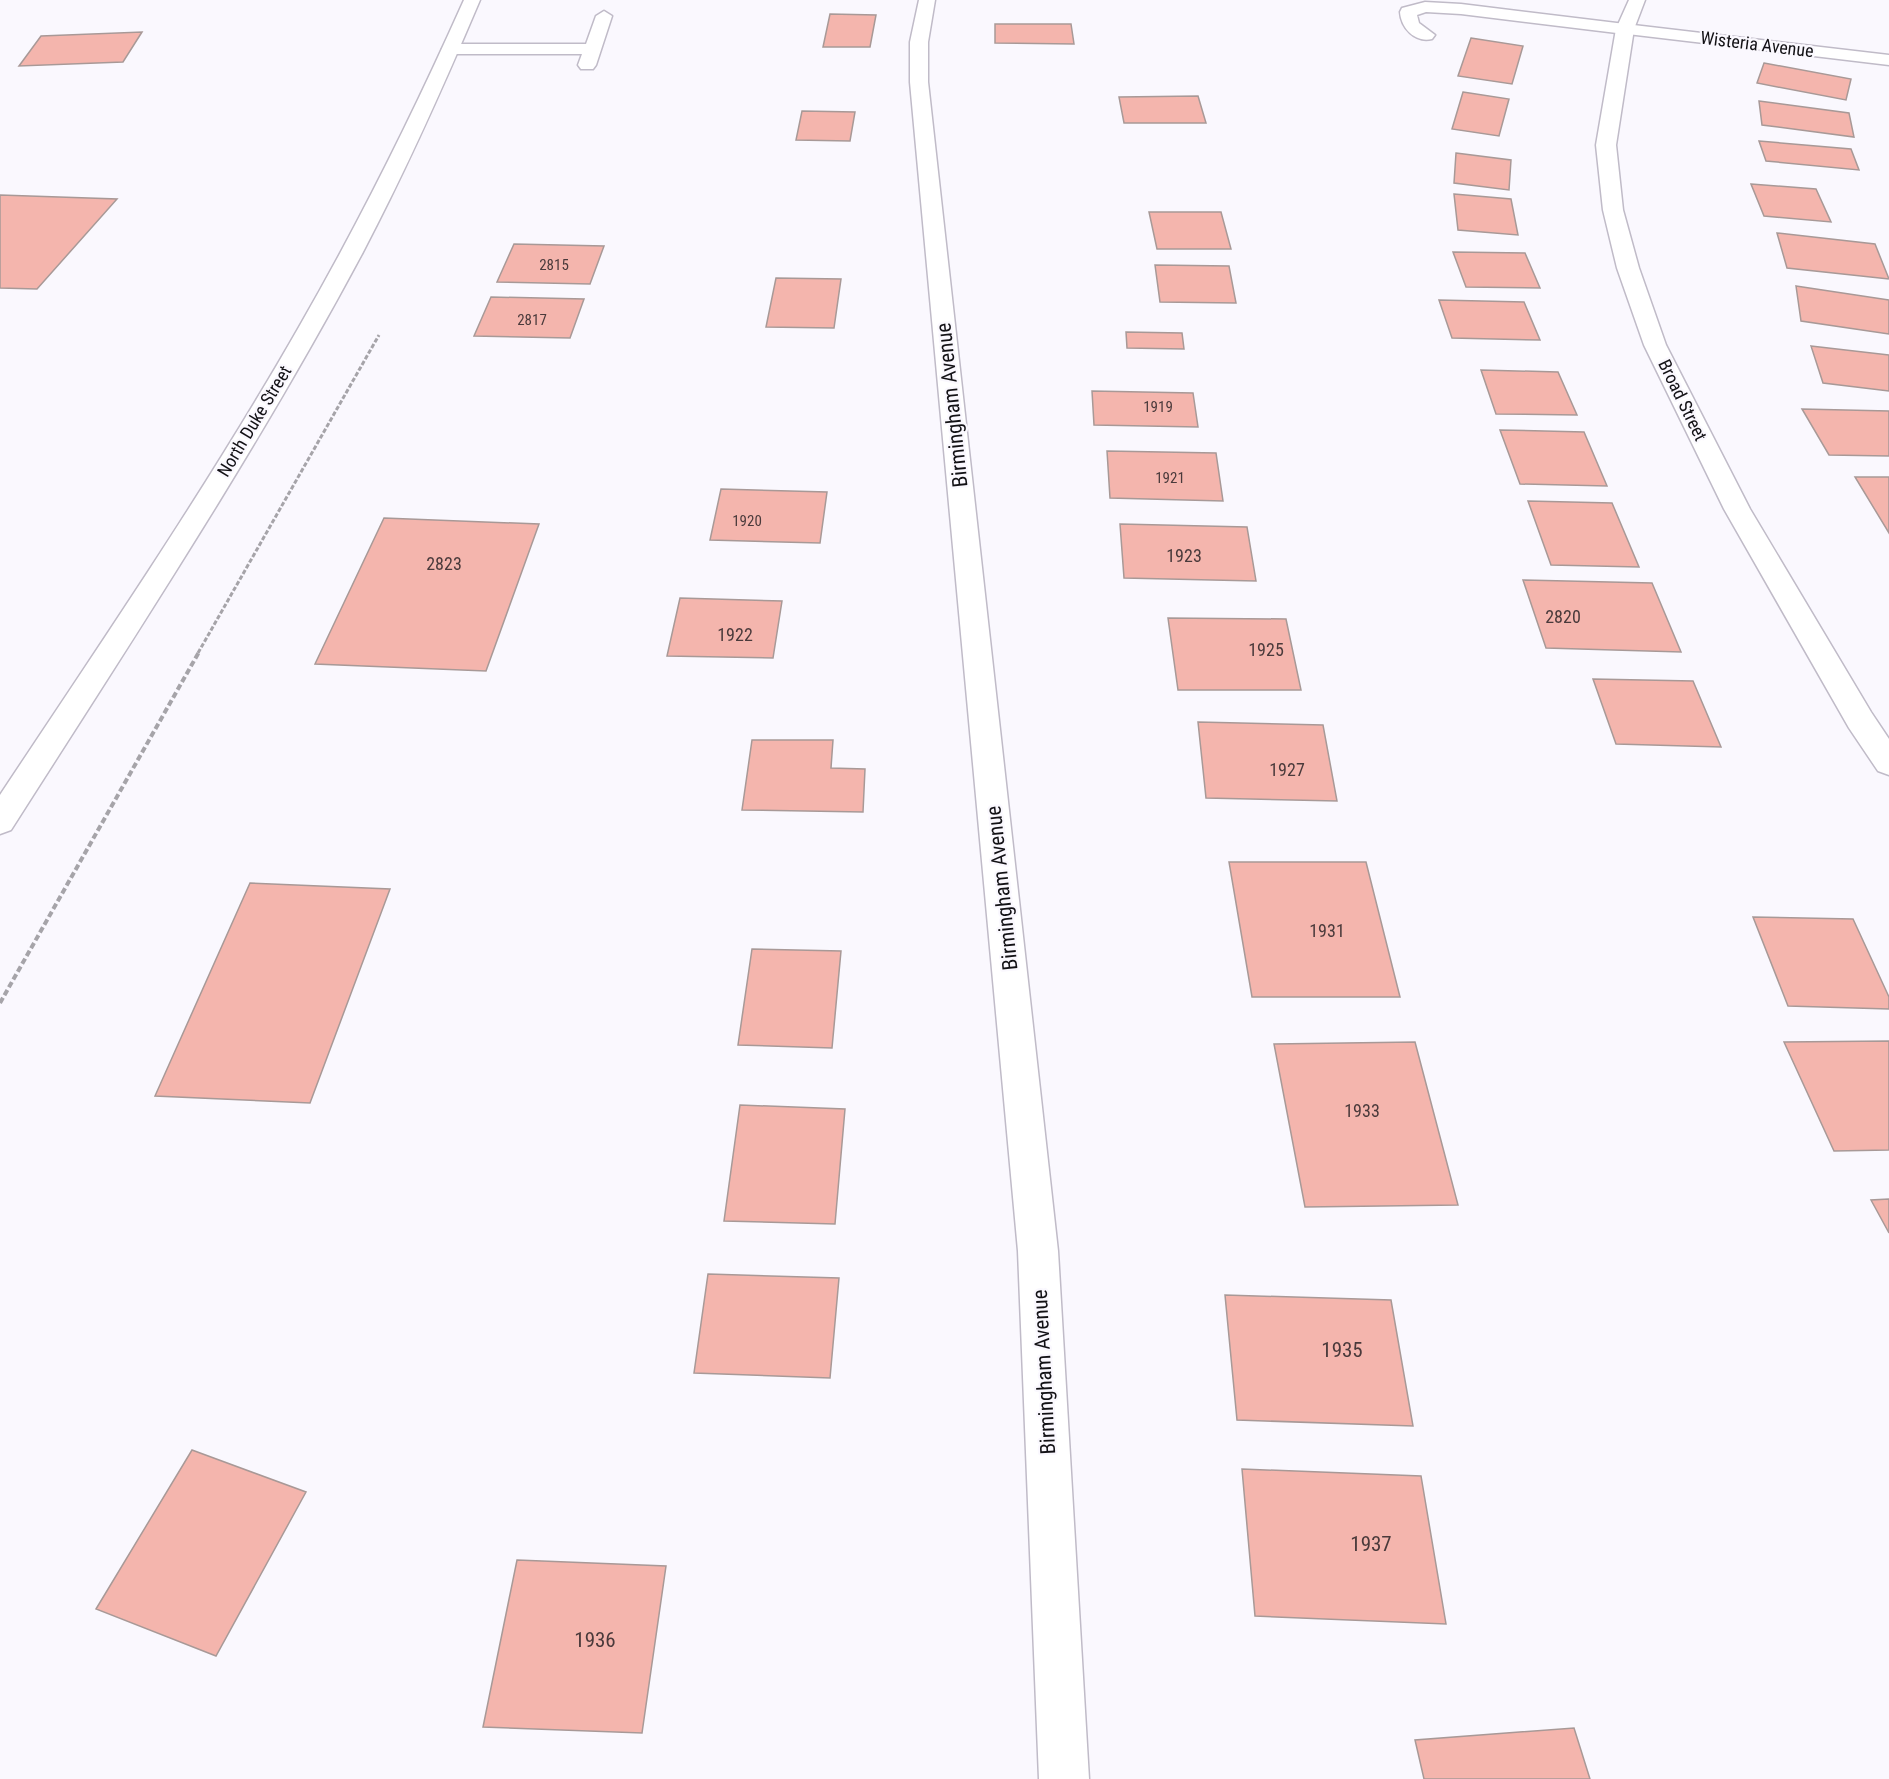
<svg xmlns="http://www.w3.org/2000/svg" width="1889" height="1779" viewBox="0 0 1889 1779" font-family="'Roboto Condensed',sans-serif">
<rect width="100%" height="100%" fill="#faf8fe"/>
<!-- building -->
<path fill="#f4b5ad" stroke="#a89997" stroke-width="1.5" d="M830,14L876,15L870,47H823Z
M995,24H1071L1074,44L995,43Z
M142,32L123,62L19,66L41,36Z
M1471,38L1523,46L1512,84L1458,76Z
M1764,63L1851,79L1846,100L1757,83Z
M1463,92L1509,99L1499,136L1452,129Z
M1198,96L1206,123H1124L1119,97Z
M1759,101L1849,113L1854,137L1762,125Z
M802,111L855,112L850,141L796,140Z
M1759,141L1851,149L1859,170L1766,161Z
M1456,153L1511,160L1509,190L1454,183Z
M1751,184L1816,189L1831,222L1764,216Z
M1454,194L1511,199L1518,235L1458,230Z
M0,195L117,199L37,289L0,288Z
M1149,212H1221L1231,249H1157Z
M1777,233L1875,244L1889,279L1787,268Z
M514,244L604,246L590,284L497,282Z
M1453,252L1525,253L1540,288L1466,287Z
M1155,265L1229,266L1236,303L1160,302Z
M776,278L841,279L834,328L766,327Z
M1796,286L1889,300V334L1801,321Z
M491,297L584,299L570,338L474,336Z
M1439,300L1524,302L1540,340L1452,338Z
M1126,332L1182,333L1184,349L1127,348Z
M1811,346L1889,355V391L1823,383Z
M1481,370L1558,372L1577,415L1496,414Z
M1092,391L1193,393L1198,427L1094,425Z
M1802,409L1889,411V456L1829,455Z
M1500,430L1584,432L1607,486L1520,484Z
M1107,451L1216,453L1223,501L1110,498Z
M1855,477H1889V533Z
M721,489L827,492L820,543L710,540Z
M1528,501L1612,503L1639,567L1551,565Z
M384,518L539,524L486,671L315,664Z
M1120,524L1247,527L1256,581L1124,578Z
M1523,580L1652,583L1681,652L1546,648Z
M680,598L782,601L773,658L667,656Z
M1168,618L1286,619L1301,690H1178Z
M1593,679L1693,681L1721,747L1616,744Z
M1198,722L1323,725L1337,801L1206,798Z
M752,740H833L831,768L865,769L863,812L742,810Z
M1229,862H1366L1400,997H1252Z
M250,883L390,889L310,1103L155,1096Z
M1753,917L1853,919L1889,997V1009L1788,1006Z
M752,949L841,951L832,1048L738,1045Z
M1889,1041V1150L1834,1151L1784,1042Z
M1415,1042L1458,1205L1305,1207L1274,1044Z
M740,1105L845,1109L835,1224L724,1221Z
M1889,1199V1233L1871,1200Z
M708,1274L839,1278L830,1378L694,1373Z
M1225,1295L1391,1300L1413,1426L1237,1420Z
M192,1450L306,1492L216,1656L96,1609Z
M1242,1469L1421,1476L1446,1624L1255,1616Z
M517,1560L666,1566L642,1733L483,1727Z
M1574,1728L1590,1779H1424L1415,1740Z"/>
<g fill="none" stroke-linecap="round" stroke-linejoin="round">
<!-- service casing -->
<g stroke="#c0bbc8" stroke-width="3">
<path id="service" d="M1425,2L1461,4L1625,24L1631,25L1634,29L1631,33L1625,34L1461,14L1426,12L1417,15L1419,23L1435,35L1432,39C1415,43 1401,28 1400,12L1402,8Z
M604,11L612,16L596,65L593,69H581L578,65L582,54H451L445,53L442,49L445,45L451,44H586L596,16Z"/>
</g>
<!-- minor casing -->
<g stroke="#c0bbc8" stroke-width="3">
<path id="minor" d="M919,0H935L928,42V82L1058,1251L1089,1779H1039L1018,1251L910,82V42Z
M1625,24L1889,55V65L1619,33L1616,29L1619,25Z"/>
</g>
<!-- secondary casing -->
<g stroke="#c0bbc8" stroke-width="3">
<path id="secondary" d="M1629,0H1645L1634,29L1616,145L1623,210L1639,268L1666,345L1750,509L1871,712L1889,739V775L1878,771L1849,728L1724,509L1644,345L1617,268L1603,210L1596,145L1616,29Z"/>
</g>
<!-- trunk casing -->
<g stroke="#c0bbc8" stroke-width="3">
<path id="trunk" d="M464,0H480C444,85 406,170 363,252C257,451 132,640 11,830L0,834V795C102,641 207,488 299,327C360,221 414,112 464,0Z"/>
</g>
<!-- path-far1 -->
<path stroke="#a6a4a9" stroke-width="3" stroke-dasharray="4.5 2" stroke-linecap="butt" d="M198,653L379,335"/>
<!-- path -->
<path stroke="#a6a4a9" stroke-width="4" stroke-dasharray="6 3" stroke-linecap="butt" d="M0,1003L199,652"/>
<!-- service -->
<use href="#service" fill="#fff" fill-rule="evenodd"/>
<!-- minor -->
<use href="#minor" fill="#fff" fill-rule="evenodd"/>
<!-- secondary -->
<use href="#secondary" fill="#fff" fill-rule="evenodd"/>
<!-- trunk -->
<use href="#trunk" fill="#fff" fill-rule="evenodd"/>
</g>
<g text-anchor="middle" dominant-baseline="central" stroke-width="4.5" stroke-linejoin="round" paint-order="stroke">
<!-- far-number labels -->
<g font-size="15" fill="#4a3a3b">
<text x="554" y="265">2815</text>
<text x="532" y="320">2817</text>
<text x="1158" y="407">1919</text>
<text x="1170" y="478">1921</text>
<text x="747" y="521">1920</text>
</g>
<!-- far-street labels -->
<g font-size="18" fill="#121115" stroke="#faf8fe">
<text transform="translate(1757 44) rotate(7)">Wisteria Avenue</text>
<text transform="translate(1683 400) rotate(64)">Broad Street</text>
<text transform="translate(254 421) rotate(-59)">North Duke Street</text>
</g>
<!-- number labels -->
<g font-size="18" fill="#4a3a3b">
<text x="1184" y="555">1923</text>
<text x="444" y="563">2823</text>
<text x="1563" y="616">2820</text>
<text x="735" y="634">1922</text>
<text x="1266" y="649">1925</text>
<text x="1287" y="769">1927</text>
<text x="1327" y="930">1931</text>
<text x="1362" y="1110">1933</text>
</g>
<!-- street labels -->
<g font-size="21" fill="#121115" stroke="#faf8fe">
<text transform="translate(952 405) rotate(-96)">Birmingham Avenue</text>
<text transform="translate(1002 888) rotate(-96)">Birmingham Avenue</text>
<text transform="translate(1044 1372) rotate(-93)">Birmingham Avenue</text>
</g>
<!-- near-number labels -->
<g font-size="21" fill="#4a3a3b">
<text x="1342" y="1350">1935</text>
<text x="1371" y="1544">1937</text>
<text x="595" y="1640">1936</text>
</g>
</g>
</svg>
